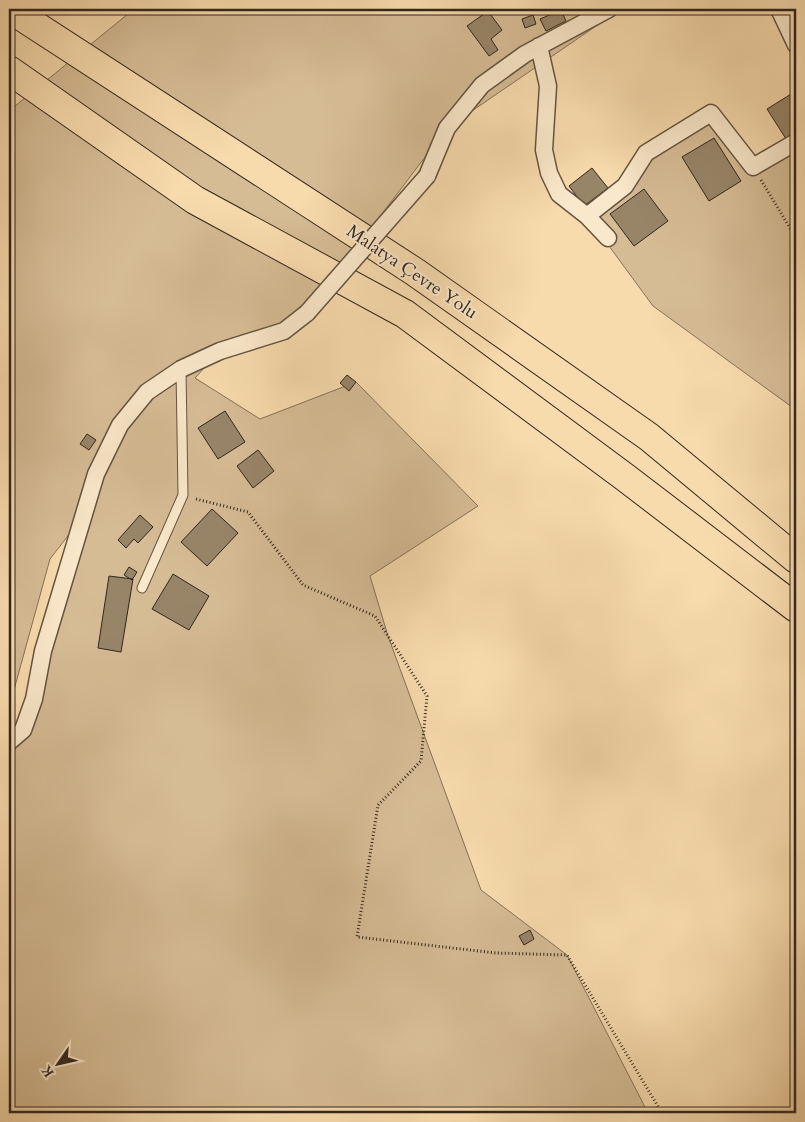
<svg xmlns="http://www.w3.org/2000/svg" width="805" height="1122" viewBox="0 0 805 1122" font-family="Cardo,serif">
<rect width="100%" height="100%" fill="#f8dbad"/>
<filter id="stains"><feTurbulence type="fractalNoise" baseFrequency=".004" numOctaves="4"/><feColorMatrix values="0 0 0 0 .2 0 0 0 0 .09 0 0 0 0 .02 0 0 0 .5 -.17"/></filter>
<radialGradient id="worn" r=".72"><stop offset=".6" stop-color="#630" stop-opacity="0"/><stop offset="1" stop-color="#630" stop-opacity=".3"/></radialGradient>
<!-- green -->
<path fill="#d6bc95" stroke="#84725a" d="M134,9H621L447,128L307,313L220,351L195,378L260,419L356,382L478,506L370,576L388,636L481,890L567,955L648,1113H9V764L95,501L50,559L9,708V111Z
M711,113L753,167L796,142V410L653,306L587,216L683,130Z"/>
<!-- building -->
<path fill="#988568" stroke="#31271e" d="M561,10L566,21L546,31L540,19Z
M488,11L502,30L491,39L498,50L489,56L467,26Z
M533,15L536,24L525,28L522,19Z
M796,91V137L788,142L767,109Z
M714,138L741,181L709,201L682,157Z
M592,168L608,188L584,206L569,186Z
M644,189L668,221L634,246L610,214Z
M347,375L356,382L349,391L340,383Z
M225,411L245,442L218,459L198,428Z
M87,434L96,440L89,450L80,444Z
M258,450L274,471L253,488L237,466Z
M212,509L238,533L207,566L181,542Z
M140,515L153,527L138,543L134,539L126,548L118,540Z
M129,567L137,572L132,580L124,575Z
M173,574L209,596L189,630L152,609Z
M109,576L133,579L121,652L98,648Z
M530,930L534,939L524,945L519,936Z"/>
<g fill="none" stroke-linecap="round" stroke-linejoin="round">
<!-- lane casing -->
<g stroke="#635442" stroke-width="11">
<path id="lane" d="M142,588L183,495L181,369"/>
</g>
<!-- street casing -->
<g stroke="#635442" stroke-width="19">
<path id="street" d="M779,9L796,45
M539,46L548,86L544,150L549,173L559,194L587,216L608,238
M427,176L447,128L482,85L525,54L609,9
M587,216L625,186L646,153L711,113L753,167L796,142
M9,742L23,730L34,699L43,651L96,474L120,425L147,392L181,369L220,351L284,331L307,313"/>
</g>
<!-- highway casing -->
<g stroke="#31271e" stroke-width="30">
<path id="highway" d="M10,9L415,272L649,437L796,559
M9,70L195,200L405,314L626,478L796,608"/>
</g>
<!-- path -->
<path stroke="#31271e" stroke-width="3" stroke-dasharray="1 2.5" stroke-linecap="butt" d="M761,180L796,238
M196,499L248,512L303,585L375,616L427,696L421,761L378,805L357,937L496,953L567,955L662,1113"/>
<!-- lane -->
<use href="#lane" stroke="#fae8ca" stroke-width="9"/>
<!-- street -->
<use href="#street" stroke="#fae8ca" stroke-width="16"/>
<!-- highway -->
<use href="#highway" stroke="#f8dbad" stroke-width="28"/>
<!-- street-bridge casing -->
<g stroke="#635442" stroke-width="19" stroke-linecap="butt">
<path id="street-bridge" d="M307,313L427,176"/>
</g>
<!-- street-bridge -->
<use href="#street-bridge" stroke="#fae8ca" stroke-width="16"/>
</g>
<g text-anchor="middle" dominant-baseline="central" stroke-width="4" stroke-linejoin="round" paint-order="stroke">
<!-- street labels -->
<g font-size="18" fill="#31271e" stroke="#fae8ca">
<text transform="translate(412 272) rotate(34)">Malatya Çevre Yolu</text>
</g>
</g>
<!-- margin -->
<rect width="805" height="1122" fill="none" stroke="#f8dbad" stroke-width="30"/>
<rect x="10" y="10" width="785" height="1102" fill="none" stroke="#31271e" stroke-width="2.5"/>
<rect x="15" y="15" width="775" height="1092" fill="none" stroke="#31271e"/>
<!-- north arrow -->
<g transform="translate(58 1064) rotate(236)" stroke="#fae8ca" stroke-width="4" paint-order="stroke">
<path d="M0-4L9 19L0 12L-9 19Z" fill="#31271e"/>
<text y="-8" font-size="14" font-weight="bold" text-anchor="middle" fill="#31271e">K</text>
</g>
<rect width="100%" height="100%" filter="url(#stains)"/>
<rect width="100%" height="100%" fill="url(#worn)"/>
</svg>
